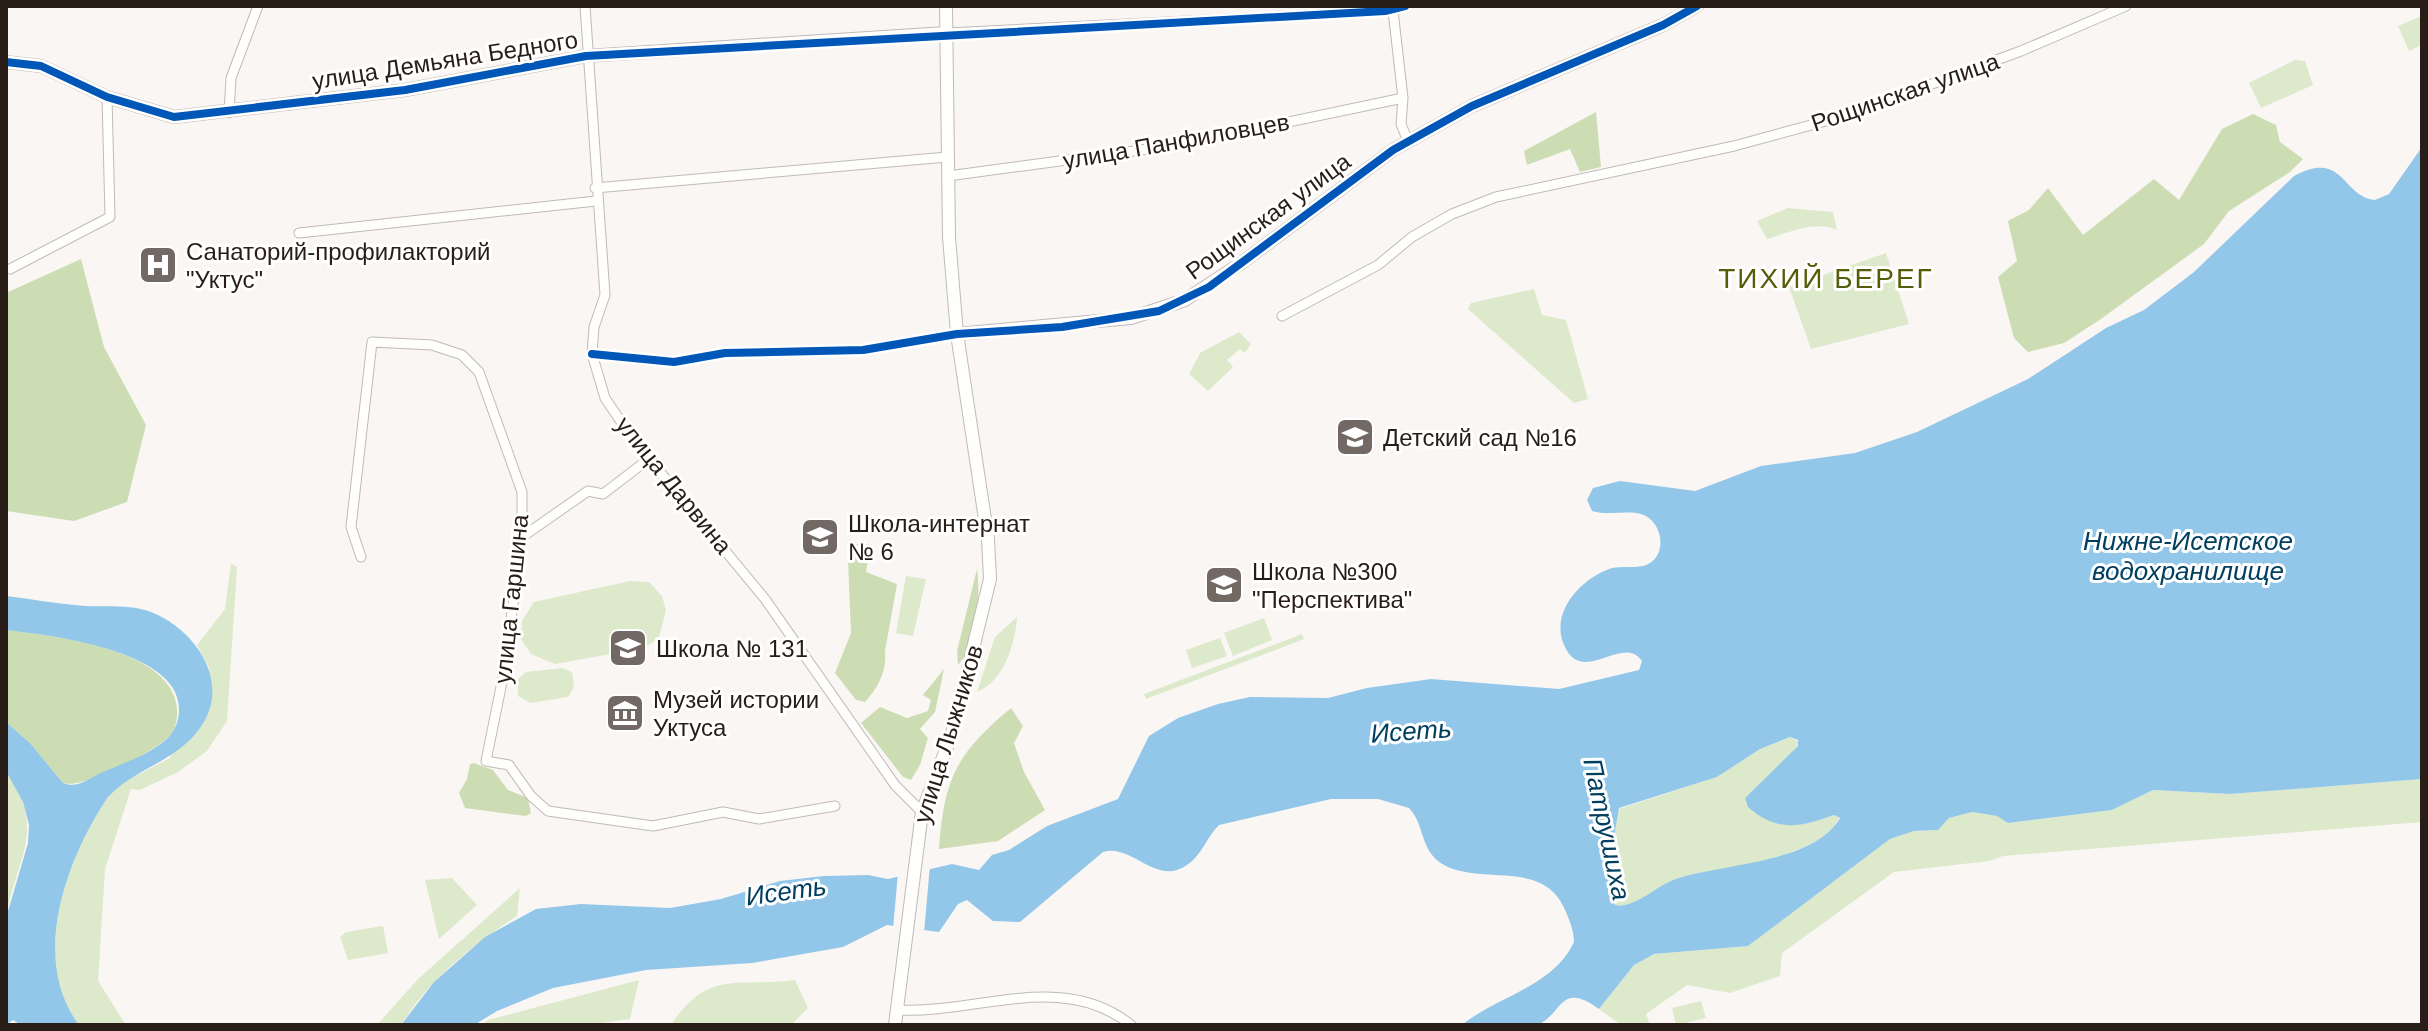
<svg xmlns="http://www.w3.org/2000/svg" width="2428" height="1031" viewBox="0 0 2428 1031" font-family="Helvetica,sans-serif">
<rect width="100%" height="100%" fill="#faf6f4"/>
<!-- green -->
<path fill="#dde9cb" d="M2422,16V45L2409,51L2398,26Z
M2295,60L2305,61L2313,85L2261,108L2249,83Z
M1788,208L1833,212L1837,230C1816,220 1788,233 1767,239L1757,221Z
M1886,253L1909,324L1811,349L1789,287Z
M1534,289L1542,315L1566,320L1588,399L1574,403L1468,309L1471,303Z
M1239,332L1251,344L1245,353L1240,349L1227,360L1233,367L1208,391L1189,374L1200,353Z
M231,563L237,567L227,721L207,751L178,772L140,790L131,789L105,869L98,981L126,1025H79C29,958 67,858 108,797L120,784L170,758L209,668L197,645L225,609Z
M906,576L926,579L913,636L896,633Z
M630,581L649,582L662,596L666,610L659,638L644,648L555,664L531,654L521,639L522,621L534,602Z
M1017,617C1015,644 1004,681 977,692L995,637Z
M1264,618L1272,640L1233,656L1224,633Z
M1302,634L1304,639L1146,699L1144,694Z
M1220,638L1227,656L1192,668L1186,650Z
M562,668L572,672L574,687L568,697L530,703L518,696L517,680L526,672Z
M1790,737L1799,742L1794,751L1746,797L1753,812C1789,829 1796,828 1834,815L1839,817C1825,857 1721,868 1683,877C1661,882 1637,909 1615,905L1612,849L1619,809L1717,777L1760,749Z
M6,771C48,830 16,858 6,918Z
M2422,779V822L2003,856L1989,861L1894,872L1782,953L1780,976L1730,993L1687,985L1646,1014L1650,1025H1621L1599,1009L1634,965L1654,954L1748,946L1890,839L1914,831L1937,830L1949,818L1972,812L1997,816L2009,823L2112,810L2153,790L2230,794Z
M452,878L477,905L439,939L425,880Z
M520,888L517,916C472,945 429,980 401,1025H377L418,979Z
M383,926L388,953L348,960L340,937L346,932Z
M639,980L630,1019L586,1025H482L488,1020Z
M795,980L808,1008L791,1025H671C709,968 737,988 795,980Z
M1701,1001L1706,1018L1676,1025L1672,1008Z"/>
<!-- forest -->
<path fill="#cdddb3" d="M1596,112L1601,167L1580,172L1570,149L1527,165L1524,151Z
M2253,114L2276,125L2280,142L2303,159L2290,172L2229,211L2204,244L2101,319L2064,343L2028,352L2014,338L1998,277L2017,261L2008,221L2029,210L2048,188L2083,235L2154,179L2179,200L2222,129Z
M81,259L104,347L146,425L127,502L74,521L6,511V293Z
M854,544H871L866,572L897,584L885,651C887,671 878,688 865,702L856,700L835,673L851,633L848,560L849,548Z
M977,569C981,595 976,644 958,665L957,651Z
M6,630C58,636 204,652 173,733C157,750 84,790 63,783L30,743L6,722Z
M944,669L935,712L920,729L928,738L920,765L911,780L903,777L861,723L880,707L907,718L928,711L931,700L923,695Z
M1011,708L1023,726L1014,743L1024,772L1045,810L998,841L939,849C944,778 957,753 1011,708Z
M474,763L493,770L508,790L528,798L531,813L526,816L465,808L459,793L467,779L470,764Z"/>
<!-- water -->
<path fill="#93c7ea" fill-rule="evenodd" d="M2422,147V779L2230,794L2153,790L2112,810L2008,823L1997,816L1972,812L1949,818L1938,830L1914,831L1890,839L1748,946L1654,954L1634,965L1599,1009C1559,980 1563,1015 1537,1025C1522,1030 1480,1025 1462,1025C1497,996 1553,987 1574,942C1574,931 1570,922 1566,912C1545,858 1483,886 1444,865C1419,851 1426,826 1409,808L1378,799H1331L1219,825C1206,838 1202,855 1187,865C1156,887 1132,843 1103,852L1020,922L993,921L967,900L958,904L939,932L887,925L843,947L752,963L646,970L553,988L497,1011L474,1025H401L434,982L485,937L536,909L581,904L670,908L721,899L780,881L824,876L868,875L888,879L952,864L979,870L992,855L1009,850L1047,826L1118,799L1149,736L1178,718L1218,704L1250,697L1328,698L1367,688L1431,679L1559,689L1639,670L1642,661C1623,634 1585,684 1566,649C1547,615 1580,578 1612,568C1622,566 1633,568 1643,566C1669,559 1664,521 1641,514C1626,510 1609,516 1592,511L1587,500L1593,488L1620,481L1695,491L1761,466L1855,453L1917,432L2028,379L2106,328L2144,310L2194,272L2294,176C2344,149 2342,197 2375,200L2389,194ZM1790,737L1798,740V746L1745,798L1748,807C1777,833 1801,827 1834,815L1840,818C1813,864 1723,863 1676,879C1657,885 1635,909 1615,905L1612,849L1619,808L1717,777L1760,749Z
M6,596C32,599 58,604 85,606C106,607 131,604 151,612C197,630 232,684 200,728C176,762 135,768 108,797C67,858 29,958 79,1025H21L13,1020L6,1025V918L28,843L29,825L23,802L6,771V722L30,743L63,783C78,789 89,778 103,772C124,763 145,756 163,742C173,735 179,723 179,710C181,650 48,635 6,630Z"/>
<!-- pier -->
<path fill="#faf6f4" d="M930,865L924,933L893,929L898,873Z"/>
<g fill="none" stroke-linecap="round" stroke-linejoin="round">
<!-- street casing -->
<g stroke="#c1bab6" stroke-width="11">
<path id="street" d="M585,6L605,295L594,327L592,354L605,398L632,438L765,599L895,785L922,812
M1393,11L1403,98L1401,124L1408,141
M946,33L1385,11L1405,6
M229,113L231,78L258,6
M948,176L1178,145L1403,98
M595,188L947,157
M299,233L596,201
M10,269L110,217L107,97
M1282,316L1378,265L1412,237L1452,214L1496,197L1734,146L1848,115L2021,51L2126,6
M592,354L674,362L725,353L863,350L957,334
M522,537L588,491L603,494L650,458
M361,557L351,527L372,342L432,345L462,355L479,372L522,492V537L504,672L486,761L509,765L531,796L548,811L653,826L723,812L759,819L835,806
M899,1010C977,1014 1063,970 1131,1025"/>
</g>
<!-- secondary casing -->
<g stroke="#c1bab6" stroke-width="14">
<path id="secondary" d="M6,62L41,66L107,97L174,117L405,90L586,56L946,33
M957,334L1131,318L1185,300L1240,264L1393,150L1472,106L1663,25L1697,6
M895,1025L922,812L952,734L990,579L988,539L957,334L949,237L946,6"/>
</g>
<!-- street -->
<use href="#street" stroke="#fefefd" stroke-width="9"/>
<!-- secondary -->
<use href="#secondary" stroke="#fefefd" stroke-width="12"/>
<!-- cycleway casing -->
<g stroke="#fff" stroke-width="13">
<path id="cycleway" d="M6,62L41,66L107,97L174,117L405,90L586,56L1385,11L1405,6
M592,354L674,362L725,353L863,350L957,334L1062,327L1159,311L1209,287L1393,150L1472,106L1663,25L1697,6"/>
</g>
<!-- cycleway -->
<use href="#cycleway" stroke="#0057b8" stroke-width="8"/>
</g>
<!-- icons -->
<defs>
<g id="hospital-square" transform="scale(2)"><rect x="-9" y="-9" width="18" height="18" rx="4" fill="#726964" stroke="#fff"/><path d="M-5-5h3v3.5h4V-5h3V5h-3V1.5h-4V5h-3Z" fill="#fff"/></g>
<g id="school-square" transform="scale(2)"><rect x="-9" y="-9" width="18" height="18" rx="4" fill="#726964" stroke="#fff"/><path d="M0-5L7-2L0 1L-7-2ZM-4 1L0 2.5L4 1V4Q0 6-4 4Z" fill="#fff"/></g>
<g id="museum-square" transform="scale(2)"><rect x="-9" y="-9" width="18" height="18" rx="4" fill="#726964" stroke="#fff"/><path d="M0-6L6-3V-2H-6V-3ZM-5-1h2V3h-2ZM-1-1h2V3h-2ZM3-1h2V3H3ZM-6 4H6V6H-6Z" fill="#fff"/></g>
</defs>
<g fill-rule="evenodd">
<use href="#hospital-square" x="158" y="265"/>
<use href="#school-square" x="1355" y="437"/>
<use href="#school-square" x="820" y="537"/>
<use href="#school-square" x="1224" y="585"/>
<use href="#school-square" x="628" y="648"/>
<use href="#museum-square" x="625" y="713"/>
</g>
<g text-anchor="middle" dominant-baseline="central" stroke-width="6" stroke-linejoin="round" paint-order="stroke">
<!-- street labels -->
<g font-size="24" fill="#281d17" stroke="#fff">
<text transform="translate(445 60) rotate(-9)">улица Демьяна Бедного</text>
<text transform="translate(1905 92) rotate(-19)">Рощинская улица</text>
<text transform="translate(1176 141) rotate(-10)">улица Панфиловцев</text>
<text transform="translate(1268 216) rotate(-36)">Рощинская улица</text>
<text transform="translate(674 485) rotate(51)">улица Дарвина</text>
<text transform="translate(511 599) rotate(-84)">улица Гаршина</text>
<text transform="translate(948 734) rotate(-73)">улица Лыжников</text>
</g>
<!-- poi labels -->
<g font-size="24" fill="#281d17" stroke="#fff" text-anchor="start">
<text x="186" y="251">Санаторий-профилакторий<tspan x="186" dy="28">"Уктус"</tspan></text>
<text x="1383" y="437">Детский сад №16</text>
<text x="848" y="523">Школа-интернат<tspan x="848" dy="28">№ 6</tspan></text>
<text x="1252" y="571">Школа №300<tspan x="1252" dy="28">"Перспектива"</tspan></text>
<text x="656" y="648">Школа № 131</text>
<text x="653" y="699">Музей истории<tspan x="653" dy="28">Уктуса</tspan></text>
</g>
<!-- water labels -->
<g font-size="26" font-style="italic" fill="#003f60" stroke="#fff">
<text x="2188" y="541">Нижне-Исетское<tspan x="2188" dy="30">водохранилище</tspan></text>
<text transform="translate(1411 731) rotate(-4)">Исеть</text>
<text transform="translate(1607 829) rotate(78)">Патрушиха</text>
<text transform="translate(786 891) rotate(-8)">Исеть</text>
</g>
<!-- quarter labels -->
<g font-size="28" letter-spacing="2" fill="#555d08" stroke="#fff">
<text x="1826" y="278">ТИХИЙ БЕРЕГ</text>
</g>
</g>
<!-- border -->
<rect width="2428" height="1031" fill="none" stroke="#281d17" stroke-width="16"/>
</svg>
